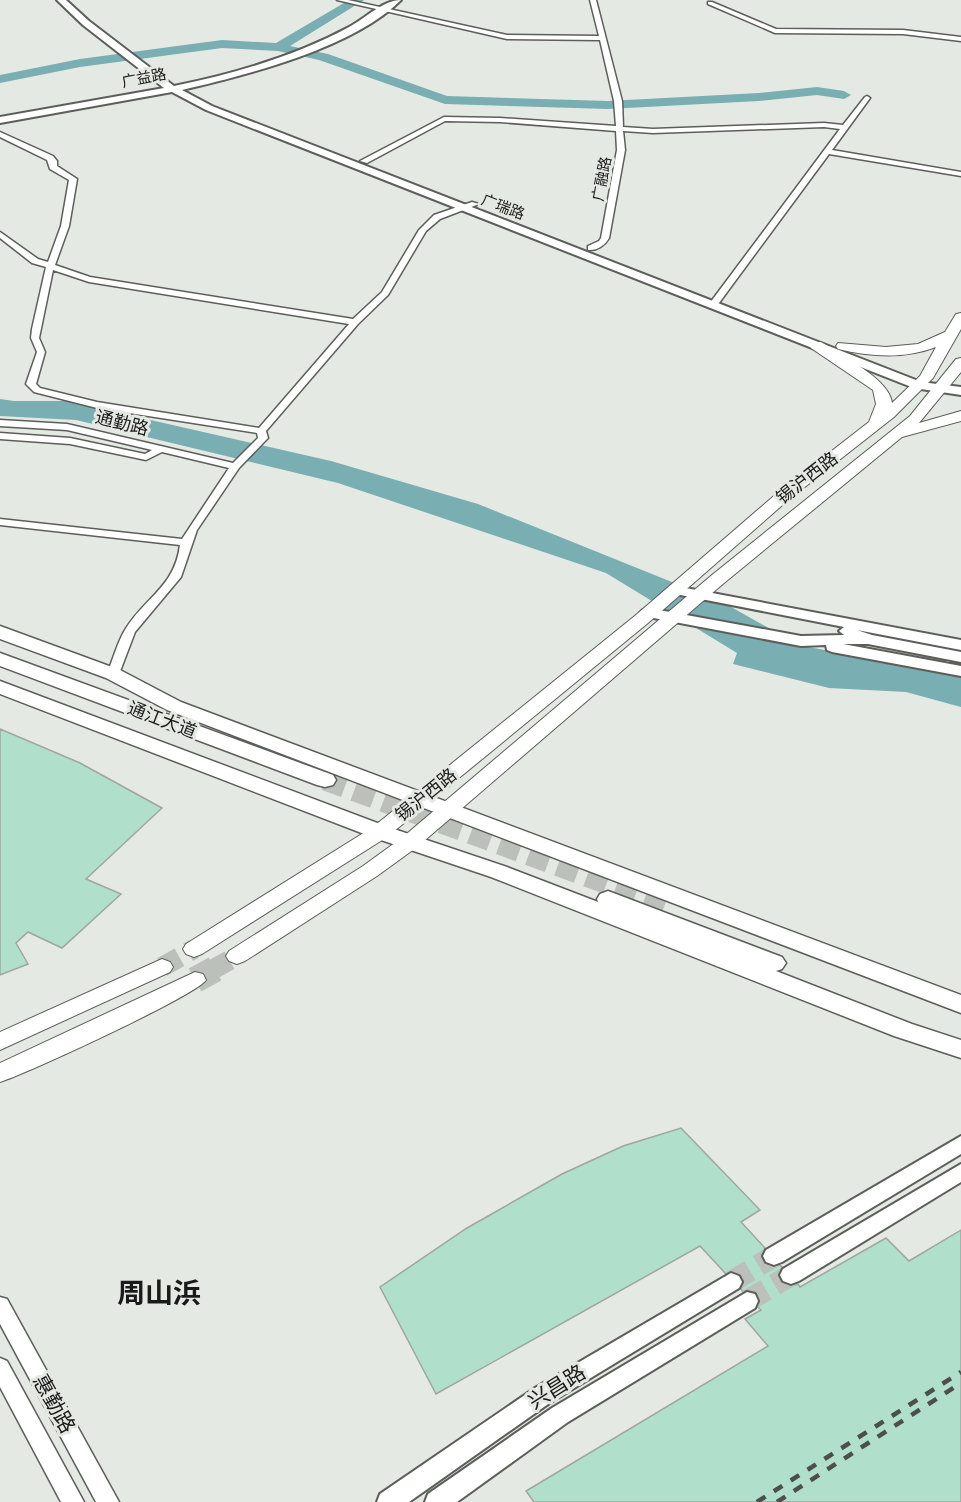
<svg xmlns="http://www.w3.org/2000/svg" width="961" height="1502" viewBox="0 0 961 1502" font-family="'Crimson Pro','Noto Sans SC',serif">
<rect width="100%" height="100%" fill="#e5e9e3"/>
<!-- water -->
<path fill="#79aeb2" d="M0,399L14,401H67L331,461L478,504L724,603L799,645L961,677V707L906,692L829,688L733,664L737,653L606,573L338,483L76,420L0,416Z"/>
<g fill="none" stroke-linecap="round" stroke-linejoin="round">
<!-- river -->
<path fill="#79aeb2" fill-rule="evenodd" d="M349,0H364L290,46L328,54L447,96L608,101L759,93L817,87L844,91L851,95L844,99L817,95L759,101L608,109L445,104L319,60L278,51L222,48L80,67L0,83V75L80,59L222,40L276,43Z"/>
</g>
<!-- building -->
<path fill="#b0dfcb" stroke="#9fa6a2" stroke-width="1.5" d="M0,729L80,763L162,808L86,879L121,894L62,948L28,932L16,943L28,964L0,975Z
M681,1128L760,1210L741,1222L765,1248L761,1255L764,1263L773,1267L780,1265L782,1267L778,1276L782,1283L790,1286L798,1284L800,1287L886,1238L909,1261L961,1230V1502H534L526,1491L768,1346L745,1319L761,1310L758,1307L760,1300L757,1293L748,1290L743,1292L741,1289L744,1281L741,1275L732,1271L726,1274L700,1246L436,1394L380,1287L467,1228L562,1174L623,1146Z"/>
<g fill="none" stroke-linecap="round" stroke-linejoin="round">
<!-- secondary-tunnel -->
<path stroke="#bcc0bb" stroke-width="22" stroke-dasharray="22 10" stroke-linecap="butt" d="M731,1282L774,1256
M747,1301L791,1275"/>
<!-- primary-tunnel-far1 -->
<path stroke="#bcc0bb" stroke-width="20" stroke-dasharray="20 10" stroke-linecap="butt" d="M162,967L194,949
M212,970L237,956"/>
<!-- primary-tunnel -->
<path stroke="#bcc0bb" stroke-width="26" stroke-dasharray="26 13" stroke-linecap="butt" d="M195,980L215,969"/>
<!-- trunk-tunnel -->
<path stroke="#bcc0bb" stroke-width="21" stroke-dasharray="21 10" stroke-linecap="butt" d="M325,780L665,905"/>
<!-- minor casing -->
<g stroke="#5c5f59" stroke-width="3">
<path id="minor" d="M337,0H348L507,35L599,36L590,0H596L622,101L623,127L653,129L824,123L843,125L865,97L867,96L870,98L832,150L961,172V176L829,154L716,307H710V303L840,129L824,127L653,133L623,131L625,150L609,238C605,245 597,251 588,250V246L599,241L601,238L617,150L616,131L500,122L445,121L367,163L360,161L444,117L500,118L616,126L614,101L600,40L507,39Z
M708,2H712L776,29L903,30L961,37V41L903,34L775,33L708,4Z
M0,132L53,156L57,161V166L77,179L69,226L55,265L90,277L353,319L382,292L419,230L434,215L472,202L479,204L440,219L426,231L388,295L358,324L266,431L268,438L266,440L239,468L197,530L181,577L135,632L119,674L113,677L107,674C113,660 117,643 125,630C144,598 175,587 180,545L0,525V519L182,539L229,468L162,452L146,460L70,444L0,439V433L70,438L145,454L152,450L67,430L0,426V420L67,424L233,463L258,438L257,433L97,408L34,392L26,384L37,352L31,338L32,329L46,267L32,263L0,238V232L38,259L48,262L61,226L69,180L50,169L47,160L0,137ZM53,270L89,282L349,324L259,428L97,402L40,388L36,384L45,352L39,338Z"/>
</g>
<!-- tertiary casing -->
<g stroke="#5c5f59" stroke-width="3">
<path id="tertiary" d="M0,1297L7,1299L119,1502H96L0,1324Z
M0,1358L7,1361L84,1502H61L0,1387Z"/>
</g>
<!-- secondary casing -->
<g stroke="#5c5f59" stroke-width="4">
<path id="secondary" d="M57,0H66L89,21L174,86C234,74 295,56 349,27C366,18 383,0 401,0C353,48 247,75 182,90L212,106L921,382L961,387V395L914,388L206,110L172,92L0,123V117L164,88L83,25Z
M675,586L961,640V650L857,630L872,635L961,652V662L868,644H843L961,666V676L832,652L827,650L826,645L801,646L643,616L640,613L643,610L648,608L801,636L844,635L839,631L844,627L670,593L668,590Z
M961,1136V1154L782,1262L774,1265L766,1262L763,1256L766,1250Z
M961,1164V1182L799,1281L791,1284L783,1281L780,1275L783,1269Z
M731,1273L739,1276L742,1282L739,1288L551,1402L409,1502H377L380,1494L535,1388Z
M747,1292L755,1294L758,1301L755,1308L568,1422L457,1502H425L428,1494L552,1408Z"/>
</g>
<!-- primary casing -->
<g stroke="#5c5f59" stroke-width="2">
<path id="primary" d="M961,313V329L933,378L894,417L787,501L648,623L387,837L202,954L194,957L186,954L183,949L186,944L373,827L636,615L775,495L869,422L876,404L873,390L811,348L809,345L811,342H821C840,355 890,379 892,403L920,376L936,347C905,359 871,357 838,349L836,346L838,343L886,347L918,344L945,332L956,314Z
M961,358V372L919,423L961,411V421L902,437L724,583L417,847L377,876L245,961L237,964L229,961L226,956L229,951L363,866L403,837L712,575L910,416L956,359Z
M162,959L170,962L173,967L170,972L0,1050V1032Z
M195,972L203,974L206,980C197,995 26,1074 0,1082V1063Z"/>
</g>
<!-- trunk casing -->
<g stroke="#5c5f59" stroke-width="3">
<path id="trunk" d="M0,626L120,670L181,702L961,995V1013L167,710L106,678L0,639Z
M0,653L333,775L336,780L333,785L325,787L317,785L0,666Z
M0,681L388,827L507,867L598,902L597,899L600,894L608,891L616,894L782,957L786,963L782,969L776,971L912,1024L961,1040V1058L894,1036L491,877L372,837L0,694Z"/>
</g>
<!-- minor -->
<use href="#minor" fill="#fff" fill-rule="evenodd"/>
<!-- tertiary -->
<use href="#tertiary" fill="#fff" fill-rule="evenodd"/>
<!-- secondary -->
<use href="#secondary" fill="#fff" fill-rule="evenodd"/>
<!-- primary -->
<use href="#primary" fill="#fff" fill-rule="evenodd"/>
<!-- trunk -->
<use href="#trunk" fill="#fff" fill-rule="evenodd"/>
<!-- rail -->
<path stroke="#4d4f4c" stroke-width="4.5" stroke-dasharray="10 10" stroke-linecap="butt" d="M757,1502L961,1372
M777,1502L961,1383"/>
</g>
<g text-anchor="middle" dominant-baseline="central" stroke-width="6" stroke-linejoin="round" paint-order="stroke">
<!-- far-street labels -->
<g font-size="15" fill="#1a1b19" stroke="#e5e9e3">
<text transform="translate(144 78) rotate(-11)">广益路</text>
<text transform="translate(602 179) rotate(-79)">广融路</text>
<text transform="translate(503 207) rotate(21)">广瑞路</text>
</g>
<!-- street labels -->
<g font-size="18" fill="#1a1b19" stroke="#e5e9e3">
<text transform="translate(122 423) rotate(14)">通勤路</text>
<text transform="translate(807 478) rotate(-38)">锡沪西路</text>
<text transform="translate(162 720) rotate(21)">通江大道</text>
<text transform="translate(426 795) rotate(-39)">锡沪西路</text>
</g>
<!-- near-street labels -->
<g font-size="21" fill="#1a1b19" stroke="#e5e9e3">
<text transform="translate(557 1387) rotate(-32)">兴昌路</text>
<text transform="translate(54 1404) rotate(61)">惠勤路</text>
</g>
<!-- near-district labels -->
<g font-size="28" font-weight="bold" fill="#1a1b19" stroke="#e5e9e3">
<text x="159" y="1293">周山浜</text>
</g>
</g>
</svg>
